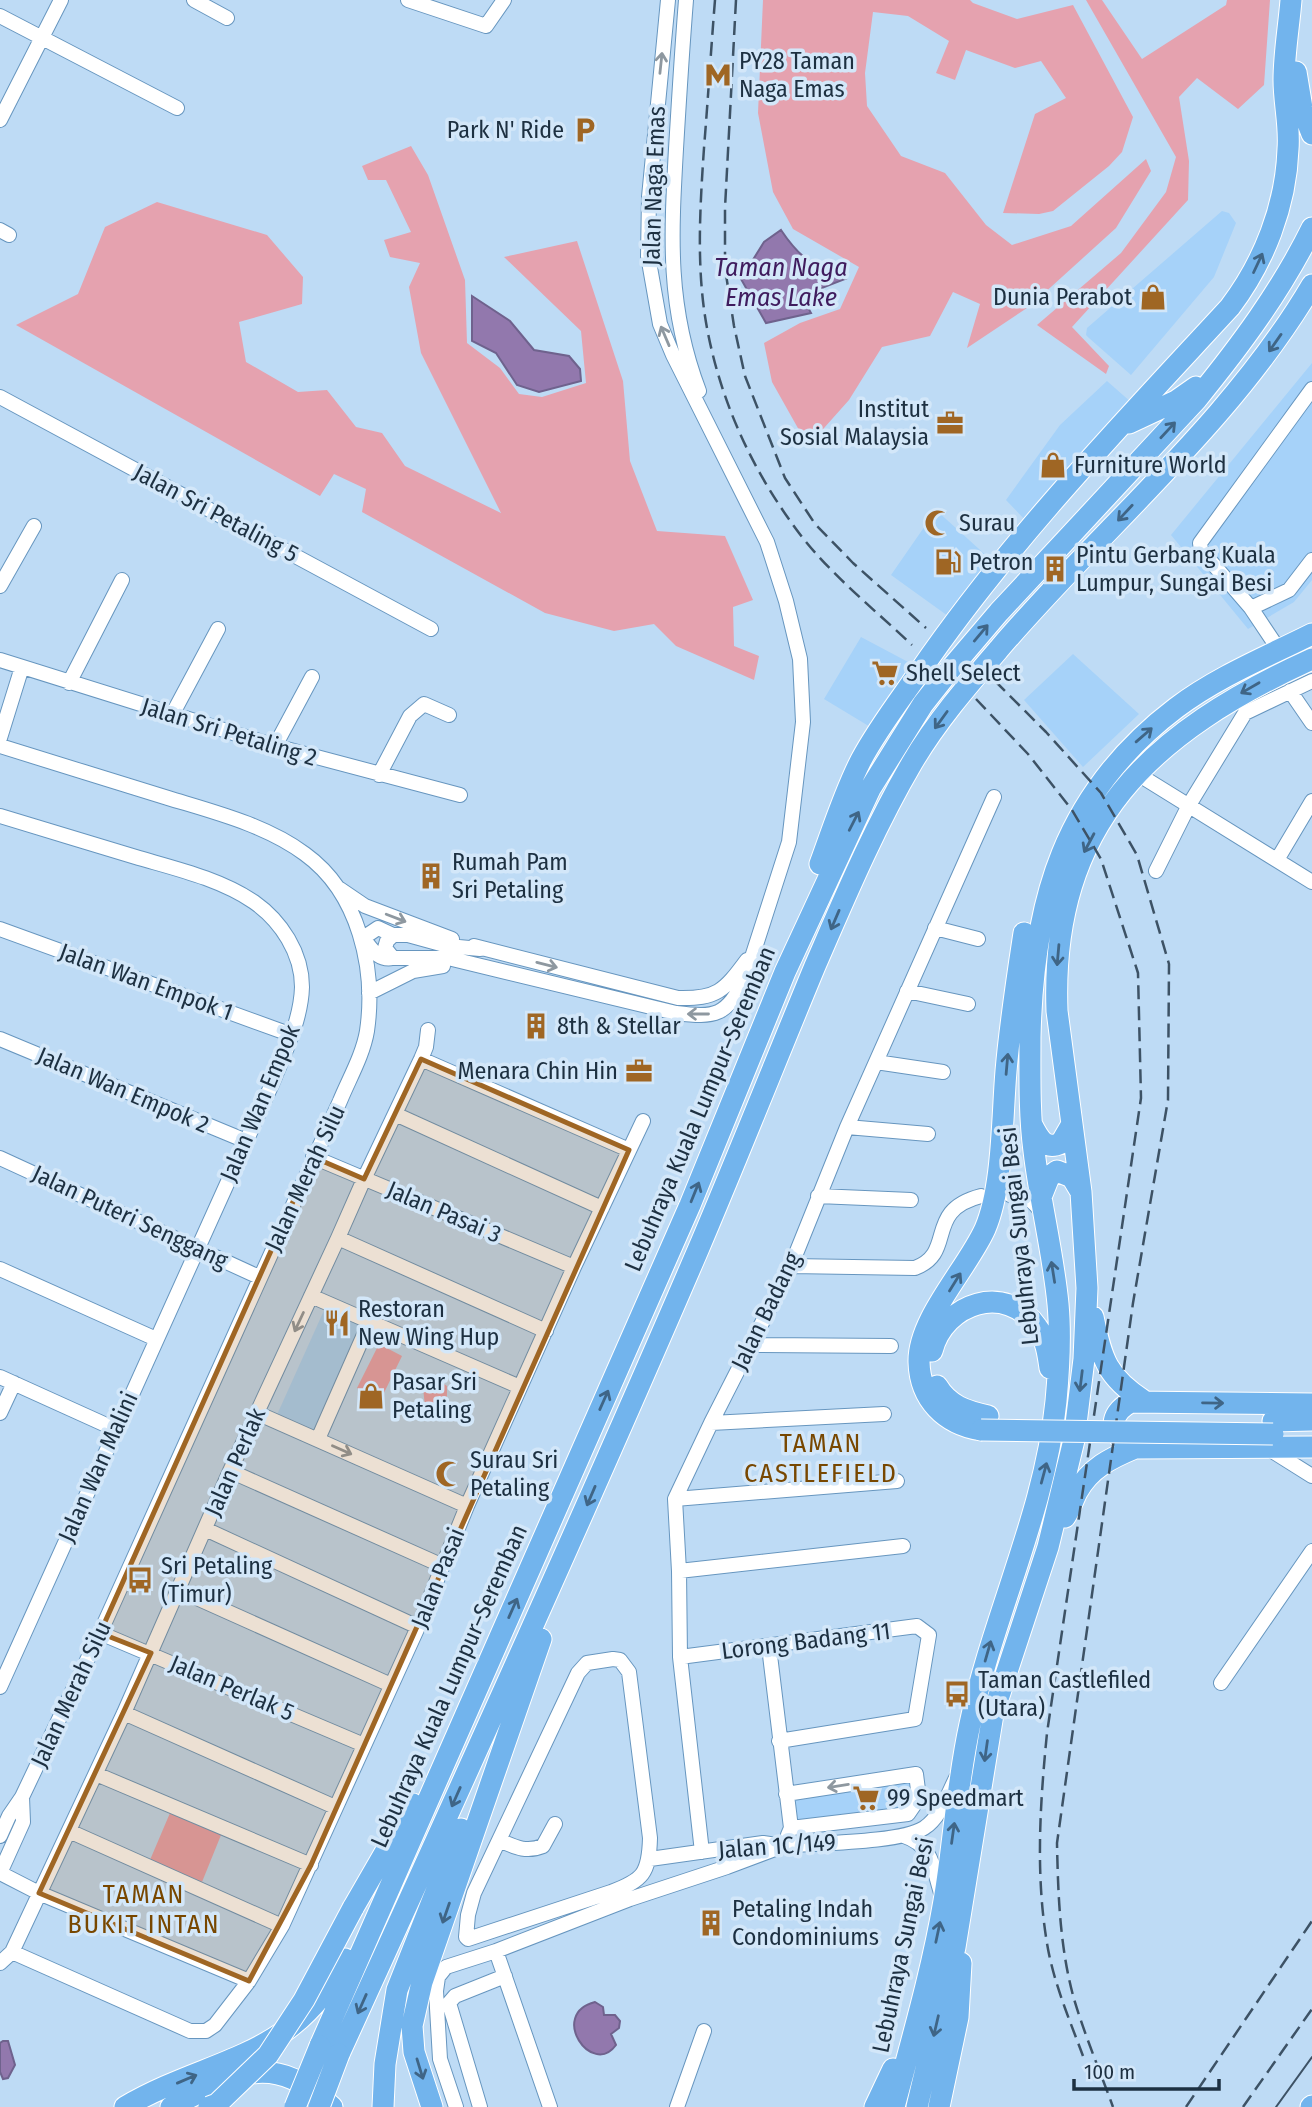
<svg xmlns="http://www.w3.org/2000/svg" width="1312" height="2107" viewBox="0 0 1312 2107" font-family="'Fira Sans Condensed',sans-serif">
<rect width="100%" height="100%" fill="#bedbf5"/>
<!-- built -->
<path fill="#a6d2f9" d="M1222,211L1229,213L1236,223L1214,277L1131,375L1089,338L1086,335L1087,328Z
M1312,363V580L1294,602L1248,629L1171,535Z
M1107,381L1132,403L1028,523L1006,500L1060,425Z
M936,510L990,559L948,616L891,575Z
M861,637L910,663L872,728L824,699Z
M1073,654L1139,714L1083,767L1024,700Z
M326,1306L365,1323L316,1434L276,1417Z
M912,1778L916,1797L906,1811L794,1824L790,1797Z"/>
<!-- green -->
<path fill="#e5a2af" d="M763,0H970L973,3L1017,19L1073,5L1133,117L1122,152L1109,166L1053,211L1039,214L1003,213L1035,114L1066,98L1041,61L1015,68L966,50L955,80L936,73L949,41L908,16L873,12L865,73L867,106L901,156L945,173L986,225L1012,245L1071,226L1146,159L1151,171L1116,228L1030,306L967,348L980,304L953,292L930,336L882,347L849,400L808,446L772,382L764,343L800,323L840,309L859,267L793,229L773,192L758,113Z
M1086,0H1102L1142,59L1226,5L1227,0H1270L1264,85L1238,109L1197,78L1179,97L1189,161L1188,200L1072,327L1109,366L1106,374L1037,325L1121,253L1166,192L1176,157Z
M411,146L428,175L465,280L467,343L500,368L519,394L542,397L586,383L581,331L504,257L577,241L623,381L630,461L657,531L725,536L753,600L733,607L734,646L759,656L754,680L676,646L654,624L614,631L545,613L362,512L366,489L334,474L320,496L16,325L78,294L105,227L157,202L267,235L303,277L302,304L239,322L246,362L298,392L327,390L356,427L382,433L405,466L501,513L421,353L409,287L420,263L390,257L384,240L411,232L386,180H368L362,166Z
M379,1344L402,1356L381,1399L357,1388Z
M437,1379L447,1386V1397L438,1403L437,1407L425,1406L423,1388Z
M170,1813L221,1835L202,1882L150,1860Z"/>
<!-- water -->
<path fill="#9278ad" stroke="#6f628d" stroke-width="2" d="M781,230C801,260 813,265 845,279L819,289L806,304L811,313L766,323L741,279L764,242Z
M472,296L510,321L534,350L569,356L580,369L581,381L539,392L517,385L496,353L472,341Z
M595,2002L603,2007L604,2015H615L620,2021L619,2028L611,2034L616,2045C592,2078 548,2014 595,2002Z
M3,2041H8L15,2065L8,2078L3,2079L0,2072V2043Z"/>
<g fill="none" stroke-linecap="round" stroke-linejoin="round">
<!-- minor casing -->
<g stroke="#6796bf" stroke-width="16">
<path id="minor" d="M194,0L227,18
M408,0L486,26L504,0
M686,0C682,50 679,99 676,149C671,237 667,307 699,391
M0,16L177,108
M0,120L61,0
M0,230L9,235
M0,397L431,629
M0,586L34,526
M1251,608L1289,590L1312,560
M1279,650L1251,608L1201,550L1200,543L1312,389
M0,660L275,746L460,795
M69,683L122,580
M1290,691L1312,723
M172,715L218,629
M0,738L22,667
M0,746C56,763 112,781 168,798C214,812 266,825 305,854C359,893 376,969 367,1031C363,1055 349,1079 340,1101L100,1633L22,1797L9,1816L0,1836
M275,746L312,677
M1136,773L1312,882
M379,775L410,716L424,704L449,715
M0,816C46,830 93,844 139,858C177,869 220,879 254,902C281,921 302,953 302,987C301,1021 284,1054 272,1084L0,1687
M1277,860L1312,801
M1156,871L1189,805L1245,713L1312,681
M340,889L365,906L452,939
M935,928L978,939
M0,929L292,1035
M393,935L378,928L363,938C372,949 378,961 393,958
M474,946L678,998C717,999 724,991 747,960
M480,949L448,946L408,935H393L387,941L385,948L393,958H448L676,1013C716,1018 726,1016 745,979L789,842L803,722L800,659L786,601L767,542L673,355L660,324L648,256L649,197L668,0
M907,991L968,1004
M369,993L413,971L443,966
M0,1039L246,1141
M421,1059L629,1150
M876,1062L943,1072
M395,1114L602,1208
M847,1127L928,1134
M313,1157L574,1267
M0,1158L259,1277
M1010,1195C1026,1194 1033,1201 1042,1213
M818,1196L911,1200
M338,1238L546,1331
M791,1266L915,1268C957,1252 923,1211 981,1196
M0,1269L156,1339
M311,1296L520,1387
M750,1345L891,1346
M0,1377L115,1429
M0,1413L14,1383
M257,1413L467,1506
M711,1423L884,1414
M318,1439L370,1321
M1269,1449L1312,1476
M230,1471L443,1566
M675,1499L897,1481
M205,1529L418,1627
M679,1571L903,1546
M179,1590L391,1685
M100,1633L364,1745
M769,1647L791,1828L788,1835
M680,1657L917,1626L929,1635L915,1719L779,1741
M613,1659L620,1660L629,1672L650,1838C649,1874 643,1880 611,1892L468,1939L466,1937L468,1915L474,1893L578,1673L587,1663Z
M1221,1683L1312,1551
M124,1713L335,1807
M96,1774L311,1865
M786,1794L916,1774L919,1798L908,1814L791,1828
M22,1797L23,1822L0,1873L39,1893L249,1981
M69,1831L282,1926
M904,1836C934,1846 933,1870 942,1896
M499,1840C515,1847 526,1853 543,1846L555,1824
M702,1852L680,1657L679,1571L675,1499L711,1423L791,1266L847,1127L994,797
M650,1859L763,1843L783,1846C814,1843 901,1843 924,1828C940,1818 948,1794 956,1778
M12,1952L190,2031H206L215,2025L249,1981L282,1926L418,1627L467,1506L574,1267L643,1121
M0,1963L12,1952L124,1713L230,1471L338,1238L364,1179L421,1059L426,1047L428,1030
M456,2107L440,2059L436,1991L438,1977L446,1967L496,1951
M480,2107L449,2003L455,1996L505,1976
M550,2107L496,1951L630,1899L727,1867L783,1846
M677,2107L704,2031"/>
</g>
<!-- highway casing -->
<g stroke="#fff" stroke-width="23">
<path id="highway" d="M1296,72L1302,108L1312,134
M1129,423L1176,401L1196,387
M820,864C833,829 844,793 861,760C878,728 900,700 920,671C1010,540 1122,424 1230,307C1264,262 1286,206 1288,149C1290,126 1284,103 1284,80C1284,53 1289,26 1291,0
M1032,1125C1038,1137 1045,1151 1061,1143L1072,1124
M1041,1197L1049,1177L1057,1171L1072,1177L1081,1192
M1093,1317C1102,1360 1107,1377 1144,1401
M932,1351C944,1303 1006,1282 1037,1327C1046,1339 1048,1354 1050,1368
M937,1386C949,1406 966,1411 988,1416
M1312,1404L1131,1402C1106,1415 1110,1437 1135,1448L1312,1447
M1273,1421L1312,1420
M981,1430C945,1424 920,1400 919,1362C918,1319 967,1269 985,1229C1003,1187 1002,1118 1006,1071C1010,1024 1017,979 1024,933
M1065,1517C1070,1509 1073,1500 1077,1492C1090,1468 1111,1458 1135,1448
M353,1908L413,1804
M320,2046L690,1205L785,972L870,789L923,704L953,666L999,612L1196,400C1240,346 1281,291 1312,228
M339,2054C461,1787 582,1520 698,1250C738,1156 776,1060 815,966C845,897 874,828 912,763C936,722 968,685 999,649C1102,528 1230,424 1312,285
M125,2107C212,2056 293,2061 345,1959
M171,2107C235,2074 272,2049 332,2107
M383,2107L385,2064L397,1990L461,1829
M432,2107L414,2052L412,2026L422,1982L541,1639
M875,2107L893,2069
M894,2107C912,2039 932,1971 944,1901C954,1842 957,1782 970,1724C993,1615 1045,1513 1056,1401C1059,1369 1061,1336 1058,1304C1053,1252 1040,1202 1034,1151C1029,1113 1030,1074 1030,1037C1033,901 1064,793 1176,708C1217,677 1266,657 1312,634
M917,2107L955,1947L993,1714L1048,1547L1074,1440L1084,1359L1087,1288L1081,1192L1057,1011C1050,822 1152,732 1312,659
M939,2107L958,2017L961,1963
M1311,2107L1312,2106"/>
</g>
<!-- minor -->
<use href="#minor" stroke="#fff" stroke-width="14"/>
<!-- highway -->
<use href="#highway" stroke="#72b4ed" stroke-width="21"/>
<!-- tram -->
<path stroke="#3d5265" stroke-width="2" d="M1276,2107L1312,2057"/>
<!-- rail -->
<path stroke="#3d5265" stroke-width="2.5" stroke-dasharray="14 7" stroke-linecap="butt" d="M715,0C711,49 708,99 704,148C700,207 696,269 707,328C721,403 753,472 799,533C831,575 874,609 912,645
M736,0L725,208V268L734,326L745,376L785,478L815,524L853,563L926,628
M995,681L1046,732L1101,793L1137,855L1169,964L1168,1100L1133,1303L1057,1843C1058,1895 1060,1949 1074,1999C1085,2036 1100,2071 1113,2107
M976,699L1028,754L1072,810L1101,859L1138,973L1141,1098L1047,1733C1040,1804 1035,1877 1048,1949C1055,1986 1070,2021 1083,2056
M1186,2107L1312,1921
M1243,2107L1312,2009"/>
<!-- highway-bridge casing -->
<g stroke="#fff" stroke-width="23" stroke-linecap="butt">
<path id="highway-bridge" d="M981,1430L1273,1434
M209,2107L217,2104L268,2055L304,2000L353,1908
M295,2107L320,2046
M319,2107L339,2054"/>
</g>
<!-- highway-bridge -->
<use href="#highway-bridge" stroke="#72b4ed" stroke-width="21"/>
</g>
<!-- one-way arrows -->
<defs><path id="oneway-shaft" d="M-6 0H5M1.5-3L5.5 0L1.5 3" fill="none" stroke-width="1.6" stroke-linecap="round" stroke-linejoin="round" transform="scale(1.75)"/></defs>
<g stroke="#8e98a0">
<use href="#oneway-shaft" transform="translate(661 63) rotate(-84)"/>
<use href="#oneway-shaft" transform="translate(665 336) rotate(-113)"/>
<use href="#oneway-shaft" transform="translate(396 918) rotate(21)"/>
<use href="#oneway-shaft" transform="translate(547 965) rotate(14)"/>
<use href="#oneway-shaft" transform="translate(698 1014) rotate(-180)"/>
<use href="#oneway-shaft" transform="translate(299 1322) rotate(115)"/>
<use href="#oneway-shaft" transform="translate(342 1450) rotate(24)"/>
<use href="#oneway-shaft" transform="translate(838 1786) rotate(171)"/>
</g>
<g stroke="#3f6586">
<use href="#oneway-shaft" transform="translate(1258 263) rotate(-65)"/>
<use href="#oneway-shaft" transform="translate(1275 343) rotate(125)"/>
<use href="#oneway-shaft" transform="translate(1168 430) rotate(-47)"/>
<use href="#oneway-shaft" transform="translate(1125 513) rotate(133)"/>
<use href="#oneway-shaft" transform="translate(981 633) rotate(-50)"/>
<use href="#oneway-shaft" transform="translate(1250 688) rotate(150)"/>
<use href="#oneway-shaft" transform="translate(941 720) rotate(126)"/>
<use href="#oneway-shaft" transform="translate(1144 735) rotate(-41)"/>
<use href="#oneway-shaft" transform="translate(854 821) rotate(-63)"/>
<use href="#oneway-shaft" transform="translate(1089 843) rotate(118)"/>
<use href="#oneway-shaft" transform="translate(835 920) rotate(113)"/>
<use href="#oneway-shaft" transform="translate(1058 955) rotate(95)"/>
<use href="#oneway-shaft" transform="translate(1007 1064) rotate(-85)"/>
<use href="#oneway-shaft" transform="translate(695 1192) rotate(-68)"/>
<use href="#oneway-shaft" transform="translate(1053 1272) rotate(-99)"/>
<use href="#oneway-shaft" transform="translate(955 1282) rotate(-58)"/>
<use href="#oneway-shaft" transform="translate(1081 1381) rotate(97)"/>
<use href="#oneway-shaft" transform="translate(604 1400) rotate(-66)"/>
<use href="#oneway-shaft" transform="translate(1213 1403) rotate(1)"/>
<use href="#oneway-shaft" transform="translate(1044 1473) rotate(-75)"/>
<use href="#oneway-shaft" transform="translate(591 1496) rotate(113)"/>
<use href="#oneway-shaft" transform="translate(513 1608) rotate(-66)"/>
<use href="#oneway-shaft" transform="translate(988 1651) rotate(-74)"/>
<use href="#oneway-shaft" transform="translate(986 1751) rotate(98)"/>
<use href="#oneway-shaft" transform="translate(456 1797) rotate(114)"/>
<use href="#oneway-shaft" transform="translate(953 1833) rotate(-82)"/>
<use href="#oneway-shaft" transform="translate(446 1913) rotate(109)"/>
<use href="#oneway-shaft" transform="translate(938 1932) rotate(-78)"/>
<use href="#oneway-shaft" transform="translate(362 2004) rotate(114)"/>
<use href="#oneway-shaft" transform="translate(936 2026) rotate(103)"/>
<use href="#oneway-shaft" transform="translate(420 2069) rotate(73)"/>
<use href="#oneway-shaft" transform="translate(187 2079) rotate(-23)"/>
</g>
<!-- marked area -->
<path fill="#9f6624" fill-opacity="0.2" stroke="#9f6624" stroke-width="5" stroke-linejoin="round" d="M421,1059L629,1150L311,1865L249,1981L39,1893L151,1653L100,1633L313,1157L364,1179Z"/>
<!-- icons -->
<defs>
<g id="metro-bare" transform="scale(2.1)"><path d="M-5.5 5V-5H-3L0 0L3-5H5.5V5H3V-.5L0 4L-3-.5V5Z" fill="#9f6624" stroke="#d3e7f9" stroke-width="2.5" paint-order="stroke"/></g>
<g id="parking-bare" transform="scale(2.1)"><path d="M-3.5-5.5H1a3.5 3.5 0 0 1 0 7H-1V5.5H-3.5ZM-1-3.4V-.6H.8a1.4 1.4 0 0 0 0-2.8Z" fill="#9f6624" stroke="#d3e7f9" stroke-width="2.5" paint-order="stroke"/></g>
<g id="shop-bare" transform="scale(2.1)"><path d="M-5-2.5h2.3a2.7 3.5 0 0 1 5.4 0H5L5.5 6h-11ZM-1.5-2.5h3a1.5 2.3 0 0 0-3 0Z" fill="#9f6624" stroke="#d3e7f9" stroke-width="2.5" paint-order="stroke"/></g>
<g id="office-bare" transform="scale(2.1)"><path d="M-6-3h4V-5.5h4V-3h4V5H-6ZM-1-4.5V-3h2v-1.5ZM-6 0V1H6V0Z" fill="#9f6624" stroke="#d3e7f9" stroke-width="2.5" paint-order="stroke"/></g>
<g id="mosque-bare" transform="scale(2.1)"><path d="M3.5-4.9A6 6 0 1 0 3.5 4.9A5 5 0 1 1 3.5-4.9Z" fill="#9f6624" stroke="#d3e7f9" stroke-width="2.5" paint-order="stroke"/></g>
<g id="fuel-bare" transform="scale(2.1)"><path d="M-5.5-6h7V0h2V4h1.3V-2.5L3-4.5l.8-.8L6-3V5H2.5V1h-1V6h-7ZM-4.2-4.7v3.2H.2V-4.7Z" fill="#9f6624" stroke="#d3e7f9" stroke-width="2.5" paint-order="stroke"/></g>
<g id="building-bare" transform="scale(2.1)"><path d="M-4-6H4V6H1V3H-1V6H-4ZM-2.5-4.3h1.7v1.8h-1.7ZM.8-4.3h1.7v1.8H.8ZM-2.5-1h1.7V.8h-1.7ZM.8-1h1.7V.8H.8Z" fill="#9f6624" stroke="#d3e7f9" stroke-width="2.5" paint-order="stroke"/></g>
<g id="supermarket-bare" transform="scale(2.1)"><path d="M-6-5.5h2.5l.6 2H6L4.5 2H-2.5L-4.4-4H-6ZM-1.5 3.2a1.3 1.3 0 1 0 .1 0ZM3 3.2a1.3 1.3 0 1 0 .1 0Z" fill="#9f6624" stroke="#d3e7f9" stroke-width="2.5" paint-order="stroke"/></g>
<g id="restaurant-bare" transform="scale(2.1)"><path d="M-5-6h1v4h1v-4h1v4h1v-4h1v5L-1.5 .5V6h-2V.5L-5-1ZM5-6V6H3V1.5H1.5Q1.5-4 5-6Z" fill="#9f6624" stroke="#d3e7f9" stroke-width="2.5" paint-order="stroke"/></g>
<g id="bus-bare" transform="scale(2.1)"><path d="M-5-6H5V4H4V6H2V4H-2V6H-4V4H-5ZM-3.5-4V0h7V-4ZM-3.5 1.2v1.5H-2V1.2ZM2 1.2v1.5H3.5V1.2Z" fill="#9f6624" stroke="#d3e7f9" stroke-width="2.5" paint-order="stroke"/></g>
</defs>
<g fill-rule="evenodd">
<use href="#metro-bare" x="718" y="75"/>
<use href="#parking-bare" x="585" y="130"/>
<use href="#shop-bare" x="1153" y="297"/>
<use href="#office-bare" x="950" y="423"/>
<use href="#shop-bare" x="1053" y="465"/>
<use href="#mosque-bare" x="938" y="523"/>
<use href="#fuel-bare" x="948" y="562"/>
<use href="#building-bare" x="1055" y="569"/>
<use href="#supermarket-bare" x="885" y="673"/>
<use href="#building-bare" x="431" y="876"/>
<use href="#building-bare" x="536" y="1026"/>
<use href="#office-bare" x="639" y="1071"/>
<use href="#restaurant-bare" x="337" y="1323"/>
<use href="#shop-bare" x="371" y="1396"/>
<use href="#mosque-bare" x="449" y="1474"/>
<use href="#bus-bare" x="140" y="1580"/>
<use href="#bus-bare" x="957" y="1694"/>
<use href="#supermarket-bare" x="866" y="1798"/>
<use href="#building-bare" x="711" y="1923"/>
</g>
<g text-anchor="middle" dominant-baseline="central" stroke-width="7" stroke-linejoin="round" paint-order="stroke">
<!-- poi labels -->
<g font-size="24" fill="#1d3041" stroke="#d3e7f9" text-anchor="start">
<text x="739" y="61">PY28 Taman<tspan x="739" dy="28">Naga Emas</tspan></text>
<text x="564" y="130" text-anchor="end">Park N' Ride</text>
<text x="1132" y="297" text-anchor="end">Dunia Perabot</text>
<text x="929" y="409" text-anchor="end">Institut<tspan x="929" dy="28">Sosial Malaysia</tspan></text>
<text x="1074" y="465">Furniture World</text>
<text x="959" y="523">Surau</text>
<text x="1076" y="555">Pintu Gerbang Kuala<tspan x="1076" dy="28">Lumpur, Sungai Besi</tspan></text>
<text x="969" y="562">Petron</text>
<text x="906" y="673">Shell Select</text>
<text x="452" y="862">Rumah Pam<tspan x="452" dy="28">Sri Petaling</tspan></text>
<text x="557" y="1026">8th &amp; Stellar</text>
<text x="618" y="1071" text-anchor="end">Menara Chin Hin</text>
<text x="358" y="1309">Restoran<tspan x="358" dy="28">New Wing Hup</tspan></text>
<text x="392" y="1382">Pasar Sri<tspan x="392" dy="28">Petaling</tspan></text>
<text x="470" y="1460">Surau Sri<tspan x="470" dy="28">Petaling</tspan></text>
<text x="161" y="1566">Sri Petaling<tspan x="161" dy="28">(Timur)</tspan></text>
<text x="978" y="1680">Taman Castlefiled<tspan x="978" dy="28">(Utara)</tspan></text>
<text x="887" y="1798">99 Speedmart</text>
<text x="732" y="1909">Petaling Indah<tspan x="732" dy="28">Condominiums</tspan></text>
</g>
<!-- street labels -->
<g font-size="24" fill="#1d3041" stroke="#d3e7f9">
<text transform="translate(654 186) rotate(-88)">Jalan Naga Emas</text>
<text transform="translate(216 513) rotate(28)">Jalan Sri Petaling 5</text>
<text transform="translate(229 732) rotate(17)">Jalan Sri Petaling 2</text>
<text transform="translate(146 982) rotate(20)">Jalan Wan Empok 1</text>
<text transform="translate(123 1090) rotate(23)">Jalan Wan Empok 2</text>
<text transform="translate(260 1103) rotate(-67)">Jalan Wan Empok</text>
<text transform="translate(700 1109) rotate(-67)">Lebuhraya Kuala Lumpur–Seremban</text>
<text transform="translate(305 1178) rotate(-65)">Jalan Merah Silu</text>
<text transform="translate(444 1212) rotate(23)">Jalan Pasai 3</text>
<text transform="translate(130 1217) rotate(25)">Jalan Puteri Senggang</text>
<text transform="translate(1019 1236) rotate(-96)">Lebuhraya Sungai Besi</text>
<text transform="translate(766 1311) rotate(-64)">Jalan Badang</text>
<text transform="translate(235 1462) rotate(-66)">Jalan Perlak</text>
<text transform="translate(98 1467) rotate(-66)">Jalan Wan Malini</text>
<text transform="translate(438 1578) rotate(-68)">Jalan Pasai</text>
<text transform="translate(806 1641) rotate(-7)">Lorong Badang 11</text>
<text transform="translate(449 1686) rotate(-66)">Lebuhraya Kuala Lumpur–Seremban</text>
<text transform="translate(232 1688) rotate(23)">Jalan Perlak 5</text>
<text transform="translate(71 1694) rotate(-65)">Jalan Merah Silu</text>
<text transform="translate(777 1846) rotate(-4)">Jalan 1C/149</text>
<text transform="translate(903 1945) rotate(-78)">Lebuhraya Sungai Besi</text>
</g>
<!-- water labels -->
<g font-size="26" font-style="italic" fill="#401c5e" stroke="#d3e7f9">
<text x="781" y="267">Taman Naga<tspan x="781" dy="30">Emas Lake</tspan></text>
</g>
<!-- neighbourhood labels -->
<g font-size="26" letter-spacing="2" fill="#784700" stroke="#d3e7f9">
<text x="821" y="1443">TAMAN<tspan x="821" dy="30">CASTLEFIELD</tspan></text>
<text x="144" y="1894">TAMAN<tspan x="144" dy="30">BUKIT INTAN</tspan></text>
</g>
</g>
<!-- scale -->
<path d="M1074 2079v10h145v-10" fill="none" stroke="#1d3041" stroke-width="3.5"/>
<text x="1084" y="2079" font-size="21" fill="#1d3041" stroke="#d3e7f9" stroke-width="5" paint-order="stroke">100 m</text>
</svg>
